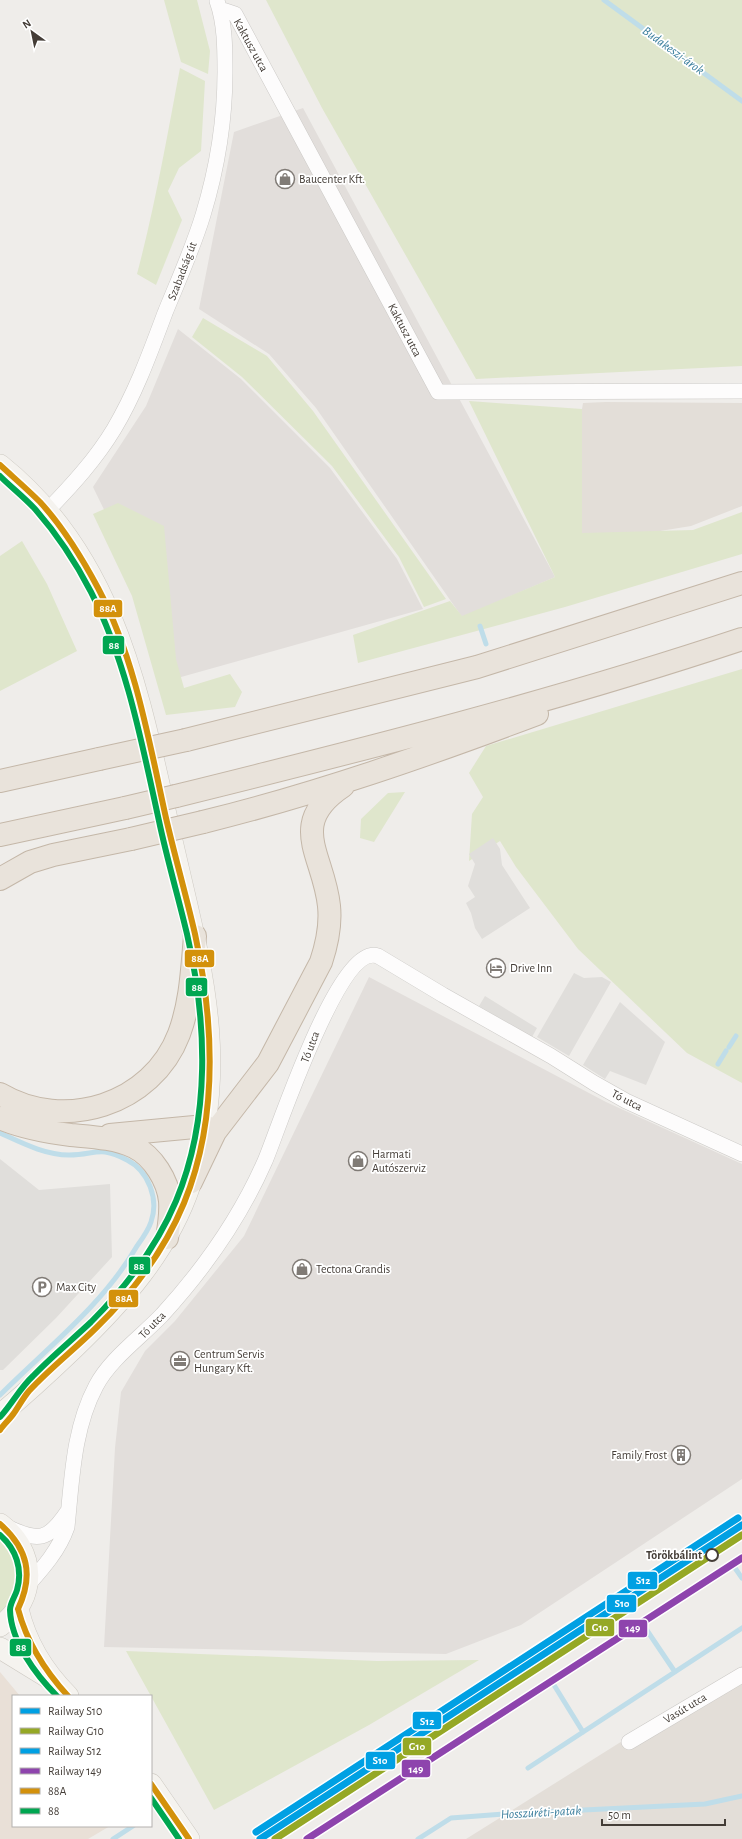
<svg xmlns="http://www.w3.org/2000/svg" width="742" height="1839" viewBox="0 0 742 1839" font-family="'Alegreya Sans',sans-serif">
<rect width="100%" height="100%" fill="#efedea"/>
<!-- residential -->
<path fill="#e3ded8" d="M606,402L742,403V506L691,526L623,537L582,533V409L583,403Z
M742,1666V1839H466Z"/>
<!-- commercial -->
<path fill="#e9e0d7" d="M0,1672L20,1696H13V1826H110L88,1839H0Z"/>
<!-- industrial -->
<path fill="#e2dedb" d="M303,108L555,577L462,617L316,408L269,354L199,309L234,132Z
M178,329L241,379L330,468L397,559L423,609L174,679L149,602L93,487L146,406Z
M369,977L606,1102L742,1164V1479L521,1625L446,1654L104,1647L115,1448L121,1392L145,1351L175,1321L244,1236Z"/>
<!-- green -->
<path fill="#dfe6cc" d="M164,0H197L210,51L208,74L181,62Z
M266,0H742V366L476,379L322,108Z
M180,68L205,81L201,151L179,168L168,191L182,220L156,285L137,274C155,206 167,137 180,68Z
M203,318L267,356L313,411L446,599L424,607L399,557L332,466L242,377L192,337Z
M469,401L582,409V533L693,530L742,512V554L565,607L358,663L353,635L450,601L462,616L555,577Z
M118,503L164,526L176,659L184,688L230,674L242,692L235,707L166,715L132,596L93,514Z
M22,541L47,584L77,651L0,691V556Z
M742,669V1083L687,1053L578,949L516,867L500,841L469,861L472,814L483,797L469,773L486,746Z
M405,792L374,842L360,838L361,819L388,793Z
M0,1538C23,1565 22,1587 0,1614Z
M126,1651L377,1661L479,1660L369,1725L214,1810Z"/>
<!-- parking -->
<path fill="#e0dedb" d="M493,838L500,849L502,865L530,908L482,939L475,928L471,913L466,903L475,897L468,886L475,864L469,854Z
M574,973L584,978L602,977L611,982L569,1056L537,1037Z
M485,996L537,1028L532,1037L479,1006Z
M620,1002L665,1042L646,1085L610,1071L605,1079L583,1065Z
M0,1159L39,1190L110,1184L112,1257L56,1318L3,1370H0Z"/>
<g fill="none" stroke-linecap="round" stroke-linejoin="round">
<!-- stream -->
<path stroke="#bfdde9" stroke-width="5" d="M604,0L742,101
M480,626L486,644
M729,1047L736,1036
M718,1064L726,1051
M0,1133C22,1143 45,1155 69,1155C96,1155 99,1145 127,1160C149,1171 159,1200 151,1222C148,1231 142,1239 137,1246C103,1305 48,1347 0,1395
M735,1568L742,1578
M644,1626L675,1672
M554,1685L583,1732
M528,1768L742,1628
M113,1839L133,1826
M418,1839L451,1818L504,1814L705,1804L742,1796"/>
<!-- street casing -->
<g stroke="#cbc9c6" stroke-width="16">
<path id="street" d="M220,9L235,14L438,392L742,391
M48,510C72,485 96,459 114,429C136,392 150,353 165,313C178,281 193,248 203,215C217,169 225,120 225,72C225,49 225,23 217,1
M7,1527C39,1542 48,1541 68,1511
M27,1586C43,1568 59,1550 67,1527C72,1480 73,1429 96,1386C110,1359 141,1337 162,1315C204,1269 240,1218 265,1161C278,1131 339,942 378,956L443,995L551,1056L594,1083L626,1101L742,1154
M629,1742L742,1675"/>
</g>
<!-- secondary casing -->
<g stroke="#cdc9c2" stroke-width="22">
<path id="secondary" d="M0,465C120,561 140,705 173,845C200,963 231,1063 190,1185C168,1251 122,1302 72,1350C49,1372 25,1394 0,1415
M0,1524C36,1551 38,1599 0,1626
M18,1609C26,1643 43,1671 68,1696
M0,1648L49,1678
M151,1784L189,1839"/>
</g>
<!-- highway casing -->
<g stroke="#c4b7a8" stroke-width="24">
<path id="highway" d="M186,740L477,667L742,583
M0,781L99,759
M176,796C366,749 556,701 742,639
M203,822C317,794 428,755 537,714
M0,835L125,808
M0,879L30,862L53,855L131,839
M0,1094C64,1132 152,1105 179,1034C191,1002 192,969 195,936
M0,1118C23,1128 47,1132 71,1135C92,1137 115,1138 134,1147C153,1156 168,1181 170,1201C171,1213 169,1226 167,1238
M110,1135L205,1126
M191,1182L215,1132L268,1063L321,962C327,944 331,925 329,906C324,855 286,824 343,786"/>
</g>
<!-- street -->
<use href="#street" stroke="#fdfcfc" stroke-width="15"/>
<!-- secondary -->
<use href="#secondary" stroke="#f5f3ef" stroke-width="21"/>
<!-- highway -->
<use href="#highway" stroke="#e9e3db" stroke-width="22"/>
<!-- highway-bridge casing -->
<g stroke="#c4b7a8" stroke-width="24" stroke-linecap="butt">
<path id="highway-bridge" d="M99,759L186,740
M125,808L176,796
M131,839L203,822"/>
</g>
<!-- highway-bridge -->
<use href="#highway-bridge" stroke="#e9e3db" stroke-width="22"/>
<!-- bus-1 casing -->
<g stroke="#fff" stroke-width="9">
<path id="bus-1" d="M0,465C13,477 27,489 40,502C63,527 82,558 98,588C135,658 149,741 166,818C175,857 186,895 195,934C214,1022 219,1117 184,1203C165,1249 133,1292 97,1327C75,1349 50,1368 29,1391C23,1398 19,1406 14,1413C10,1419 4,1424 0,1430
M0,1524C28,1549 34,1575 18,1609
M18,1609C27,1643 44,1670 68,1696
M151,1784L189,1839"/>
</g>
<!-- bus-2 casing -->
<g stroke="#fff" stroke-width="9">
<path id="bus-2" d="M0,476C11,487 24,497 35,509C57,534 76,563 91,592C127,663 142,744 159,821C167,859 178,896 187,934C207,1021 211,1117 176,1201C157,1246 126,1287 91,1322C72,1340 51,1357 33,1376C20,1388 12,1404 0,1417
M0,1535C16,1549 23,1569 17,1590C15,1597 10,1603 10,1610C11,1642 36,1675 57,1696
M151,1798L179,1839"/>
</g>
<!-- bus-1 -->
<use href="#bus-1" stroke="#d3910b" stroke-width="6"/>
<!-- bus-2 -->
<use href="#bus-2" stroke="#00a651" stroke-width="6"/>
<!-- rail-1 casing -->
<g stroke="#fff" stroke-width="10">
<path id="rail-1" d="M260,1839L742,1525"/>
</g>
<!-- rail-2 casing -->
<g stroke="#fff" stroke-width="10">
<path id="rail-2" d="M275,1839L742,1535"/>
</g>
<!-- rail-3 casing -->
<g stroke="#fff" stroke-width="10">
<path id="rail-3" d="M256,1832L738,1518"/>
</g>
<!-- rail-4 casing -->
<g stroke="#fff" stroke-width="10">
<path id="rail-4" d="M307,1839L742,1558"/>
</g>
<!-- rail-1 -->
<use href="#rail-1" stroke="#00a0e3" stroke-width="7"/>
<!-- rail-2 -->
<use href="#rail-2" stroke="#95a825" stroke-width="7"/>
<!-- rail-3 -->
<use href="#rail-3" stroke="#00a0e3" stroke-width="7"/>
<!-- rail-4 -->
<use href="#rail-4" stroke="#8e44ad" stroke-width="7"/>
</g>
<!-- icons -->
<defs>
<g id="shop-ring" transform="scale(1)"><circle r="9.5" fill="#fff" stroke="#807b76" stroke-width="1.5"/><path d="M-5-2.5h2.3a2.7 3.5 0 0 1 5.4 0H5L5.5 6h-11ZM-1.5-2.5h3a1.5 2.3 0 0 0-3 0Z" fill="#807b76"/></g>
<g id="hotel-ring" transform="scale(1)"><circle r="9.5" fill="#fff" stroke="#807b76" stroke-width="1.5"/><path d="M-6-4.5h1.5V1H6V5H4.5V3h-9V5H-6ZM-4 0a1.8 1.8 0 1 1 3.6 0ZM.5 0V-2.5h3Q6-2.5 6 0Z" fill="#807b76"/></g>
<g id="parking-ring" transform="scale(1)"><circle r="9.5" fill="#fff" stroke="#807b76" stroke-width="1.5"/><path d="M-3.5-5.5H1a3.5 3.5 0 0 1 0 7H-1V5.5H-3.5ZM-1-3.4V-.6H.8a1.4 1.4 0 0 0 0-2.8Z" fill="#807b76"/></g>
<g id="office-ring" transform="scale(1)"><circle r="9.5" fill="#fff" stroke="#807b76" stroke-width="1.5"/><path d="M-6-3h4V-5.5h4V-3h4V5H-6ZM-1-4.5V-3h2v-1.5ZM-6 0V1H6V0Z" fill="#807b76"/></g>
<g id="building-ring" transform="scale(1)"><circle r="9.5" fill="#fff" stroke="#807b76" stroke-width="1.5"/><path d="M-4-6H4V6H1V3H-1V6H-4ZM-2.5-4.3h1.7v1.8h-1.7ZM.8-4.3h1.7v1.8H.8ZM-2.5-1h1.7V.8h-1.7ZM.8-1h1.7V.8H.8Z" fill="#807b76"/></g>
</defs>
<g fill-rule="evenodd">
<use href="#shop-ring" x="285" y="179"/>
<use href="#hotel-ring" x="496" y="968"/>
<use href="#shop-ring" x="358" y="1161"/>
<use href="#shop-ring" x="302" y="1269"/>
<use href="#parking-ring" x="42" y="1287"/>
<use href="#office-ring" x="180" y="1361"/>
<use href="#building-ring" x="681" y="1455"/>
</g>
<!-- markers -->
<circle fill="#fff" stroke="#443d37" stroke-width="2" cx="712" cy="1555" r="6"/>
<g text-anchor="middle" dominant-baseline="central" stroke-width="3.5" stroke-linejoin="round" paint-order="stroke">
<!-- street labels -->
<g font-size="12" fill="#443d37" stroke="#fff">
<text transform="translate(251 45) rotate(61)">Kaktusz utca</text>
<text transform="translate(182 271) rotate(-69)">Szabadság út</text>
<text transform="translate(405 330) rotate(62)">Kaktusz utca</text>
<text transform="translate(310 1047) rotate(-69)">Tó utca</text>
<text transform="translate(627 1100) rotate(27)">Tó utca</text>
<text transform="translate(152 1325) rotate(-46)">Tó utca</text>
<text transform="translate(685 1708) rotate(-31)">Vasút utca</text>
</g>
<!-- poi labels -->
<g font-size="12" fill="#443d37" stroke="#fff" text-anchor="start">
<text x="299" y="179">Baucenter Kft.</text>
<text x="510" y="968">Drive Inn</text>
<text x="372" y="1154">Harmati<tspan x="372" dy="14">Autószerviz</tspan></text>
<text x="316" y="1269">Tectona Grandis</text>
<text x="56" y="1287">Max City</text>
<text x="194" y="1354">Centrum Servis<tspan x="194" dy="14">Hungary Kft.</tspan></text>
<text x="667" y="1455" text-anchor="end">Family Frost</text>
</g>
<!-- stop labels -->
<g font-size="12" font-weight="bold" fill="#443d37" stroke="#fff" text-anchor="end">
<text x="702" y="1555">Törökbálint</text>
</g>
<!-- water labels -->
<g font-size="13" font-style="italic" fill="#3a7e9d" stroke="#fff">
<text transform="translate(673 51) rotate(36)">Budakeszi-árok</text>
<text transform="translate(541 1813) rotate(-3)">Hosszúréti-patak</text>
</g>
</g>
<g stroke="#fff" stroke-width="1.5">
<rect x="93" y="599" width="30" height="19" rx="4" fill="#d3910b"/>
<rect x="102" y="635" width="23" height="20" rx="4" fill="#00a651"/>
<rect x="184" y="949" width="31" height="19" rx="4" fill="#d3910b"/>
<rect x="185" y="977" width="23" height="20" rx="4" fill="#00a651"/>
<rect x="128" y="1256" width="23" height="19" rx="4" fill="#00a651"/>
<rect x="108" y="1289" width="31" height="19" rx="4" fill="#d3910b"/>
<rect x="627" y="1571" width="31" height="19" rx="4" fill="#00a0e3"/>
<rect x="606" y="1594" width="31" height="19" rx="4" fill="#00a0e3"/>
<rect x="585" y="1618" width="30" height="19" rx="4" fill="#95a825"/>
<rect x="618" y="1619" width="30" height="19" rx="4" fill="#8e44ad"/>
<rect x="9" y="1638" width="23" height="19" rx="4" fill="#00a651"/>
<rect x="412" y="1711" width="30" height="19" rx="4" fill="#00a0e3"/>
<rect x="402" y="1737" width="30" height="19" rx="4" fill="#95a825"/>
<rect x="365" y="1751" width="31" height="19" rx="4" fill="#00a0e3"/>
<rect x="401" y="1759" width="30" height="19" rx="4" fill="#8e44ad"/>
</g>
<g font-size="11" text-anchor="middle" font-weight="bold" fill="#fff">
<text x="108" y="612">88A</text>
<text x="114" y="649">88</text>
<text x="200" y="962">88A</text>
<text x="197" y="991">88</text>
<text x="139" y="1270">88</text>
<text x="124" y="1302">88A</text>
<text x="643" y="1584">S12</text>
<text x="622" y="1607">S10</text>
<text x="600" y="1631">G10</text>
<text x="633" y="1632">149</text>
<text x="21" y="1651">88</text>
<text x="427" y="1725">S12</text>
<text x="417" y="1750">G10</text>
<text x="380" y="1764">S10</text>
<text x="416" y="1773">149</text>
</g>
<!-- legend -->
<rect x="12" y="1695" width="140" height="132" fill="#ffffff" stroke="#b4b1af"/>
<rect x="20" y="1708" width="20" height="6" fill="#00a0e3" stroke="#b4b1af"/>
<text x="48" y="1715" font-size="12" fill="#443d37">Railway S10</text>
<rect x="20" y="1728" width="20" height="6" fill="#95a825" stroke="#b4b1af"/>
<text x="48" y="1735" font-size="12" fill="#443d37">Railway G10</text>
<rect x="20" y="1748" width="20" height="6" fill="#00a0e3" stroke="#b4b1af"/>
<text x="48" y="1755" font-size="12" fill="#443d37">Railway S12</text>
<rect x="20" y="1768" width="20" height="6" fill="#8e44ad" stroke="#b4b1af"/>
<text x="48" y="1775" font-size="12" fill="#443d37">Railway 149</text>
<rect x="20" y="1788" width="20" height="6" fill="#d3910b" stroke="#b4b1af"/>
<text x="48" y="1795" font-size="12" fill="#443d37">88A</text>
<rect x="20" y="1808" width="20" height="6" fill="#00a651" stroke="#b4b1af"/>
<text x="48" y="1815" font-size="12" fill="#443d37">88</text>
<!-- north arrow -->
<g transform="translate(32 32) rotate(327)" stroke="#ffffff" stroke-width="3" paint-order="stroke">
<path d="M0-3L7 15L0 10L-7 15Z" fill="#443d37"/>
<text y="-6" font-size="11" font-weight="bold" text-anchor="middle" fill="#443d37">N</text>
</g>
<!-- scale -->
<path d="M602 1819v6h123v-6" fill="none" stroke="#443d37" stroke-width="2"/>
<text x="608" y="1819" font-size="12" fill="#443d37" stroke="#ffffff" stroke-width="3" paint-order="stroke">50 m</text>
</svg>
